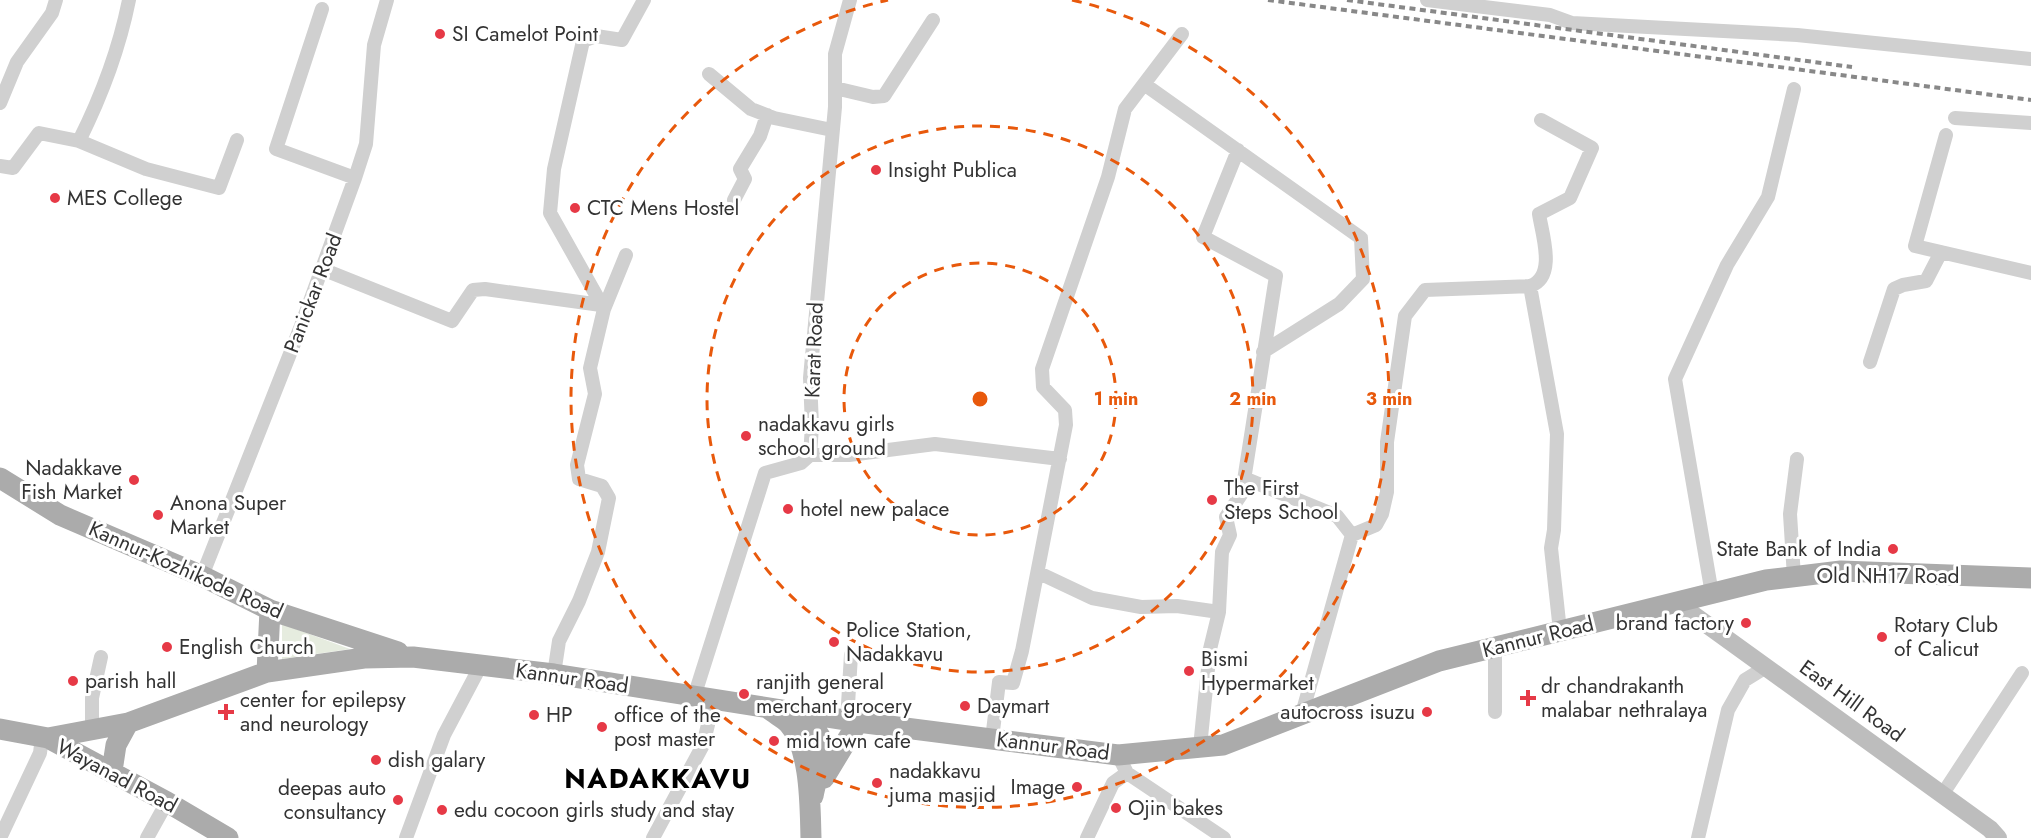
<svg xmlns="http://www.w3.org/2000/svg" width="2031" height="838" viewBox="0 0 2031 838" font-family="Jost,sans-serif">
<rect width="100%" height="100%" fill="#fff"/>
<!-- green -->
<path fill="#e6ecdf" d="M282,624L350,649L282,659Z"/>
<g fill="none" stroke-linecap="round" stroke-linejoin="round">
<!-- street -->
<path stroke="#d0d0d0" stroke-width="14" d="M1427,0L1550,15L1572,23L1797,35L2031,59
M322,9L276,149L355,178
M709,74L751,109L774,118L832,130
M1144,84L1361,238L1363,279L1339,304L1263,352
M835,88L873,97L884,96L933,20
M0,103L17,62L52,13L56,0
M1955,118L2031,123
M1946,135L1915,246L2031,273
M79,141C102,95 119,50 129,0
M0,166L13,168L39,133L79,141L146,169L219,188L237,140
M734,200L745,179L740,169L760,136L767,115
M322,269L452,321L473,290L485,289L601,305
M1530,286L1557,434L1554,530L1551,548L1560,631
M604,309L626,255
M1870,362L1894,289L1903,285L1926,281L1941,252
M810,455H849L935,444L1060,459
M1244,478L1337,516L1352,535L1302,714
M1352,535L1376,525L1382,514L1387,492V442L1405,316L1425,290L1530,286C1557,277 1542,234 1539,214L1570,198L1592,148L1541,120
M1039,573L1092,598L1141,607L1177,606L1219,612
M202,576L301,326L355,178L366,144L374,45L387,0
M1794,577L1790,514L1797,459
M1712,594L1675,379L1727,265L1768,197L1794,89
M1495,647V712
M554,674L559,641L579,601L598,552L609,498L602,486L579,479L577,465L595,394L590,368L604,309L550,213L554,169L583,41L596,36L622,40L644,0
M694,697L765,473L801,463L810,455L812,426L810,378L835,107V54L850,0
M847,721L851,655
M92,731V698L101,657
M992,739L999,682L1013,683L1022,651L1066,425L1065,410L1043,387L1042,369L1108,177L1125,109L1182,34
M1200,747L1210,649L1219,612L1222,552L1230,535L1226,517L1242,493L1276,276L1203,237L1238,150
M1118,755L1127,773L1224,838
M1942,795L2022,673
M0,838L40,753L42,737
M147,838L167,802
M406,838L444,735L481,665
M653,838L703,745L714,700
M1087,838L1113,783L1127,773
M1698,838L1728,710L1745,680L1766,667"/>
<!-- secondary -->
<path stroke="#bdbdbd" stroke-width="18" d="M1677,603L1990,829L1998,838"/>
<!-- primary -->
<path stroke="#ababab" stroke-width="21" d="M0,478L60,515L202,576L270,610L398,652
M267,672L270,610
M769,709C775,714 783,718 788,723C811,748 810,806 811,838
M796,716C839,739 820,758 813,796
M0,729L48,738L167,802L228,838
M48,738L128,723L267,672L364,658L413,657L554,674L858,722L1118,755L1223,745L1439,661L1766,580L1841,571L2031,578
M112,771L116,745L128,723
M824,778L858,722"/>
<!-- rail -->
<path stroke="#888" stroke-width="4" stroke-dasharray="6 4.5" stroke-linecap="butt" d="M1268,0L2031,100
M1347,0L1852,67"/>
</g>
<!-- distance rings -->
<g fill="none" stroke="#e8590c" stroke-width="3" stroke-dasharray="10 8">
<circle cx="980" cy="399" r="136"/>
<circle cx="980" cy="399" r="273"/>
<path d="M1072 0A409 409 0 1 1 888 0"/>
</g>
<!-- markers -->
<g fill="#e63946" stroke="#fff" stroke-width="2">
<circle cx="440" cy="34" r="6"/>
<circle cx="876" cy="170" r="6"/>
<circle cx="55" cy="198" r="6"/>
<circle cx="575" cy="208" r="6"/>
<circle cx="746" cy="436" r="6"/>
<circle cx="134" cy="480" r="6"/>
<circle cx="1212" cy="500" r="6"/>
<circle cx="788" cy="509" r="6"/>
<circle cx="158" cy="515" r="6"/>
<circle cx="1893" cy="549" r="6"/>
<circle cx="1746" cy="623" r="6"/>
<circle cx="1882" cy="637" r="6"/>
<circle cx="834" cy="642" r="6"/>
<circle cx="167" cy="647" r="6"/>
<circle cx="1189" cy="671" r="6"/>
<circle cx="73" cy="681" r="6"/>
<circle cx="744" cy="694" r="6"/>
<path d="M1525 689h6v6h6v6h-6v6h-6v-6h-6v-6h6z"/>
<circle cx="965" cy="706" r="6"/>
<path d="M223 703h6v6h6v6h-6v6h-6v-6h-6v-6h6z"/>
<circle cx="1427" cy="712" r="6"/>
<circle cx="534" cy="715" r="6"/>
<circle cx="602" cy="727" r="6"/>
<circle cx="774" cy="741" r="6"/>
<circle cx="376" cy="760" r="6"/>
<circle cx="877" cy="783" r="6"/>
<circle cx="1077" cy="787" r="6"/>
<circle cx="398" cy="800" r="6"/>
<circle cx="1116" cy="808" r="6"/>
<circle cx="442" cy="810" r="6"/>
</g>
<g text-anchor="middle" dominant-baseline="central" stroke-width="6" stroke-linejoin="round" paint-order="stroke">
<!-- poi labels -->
<g font-size="21" fill="#333" stroke="#fff" text-anchor="start">
<text x="452" y="34">SI Camelot Point</text>
<text x="888" y="170">Insight Publica</text>
<text x="67" y="198">MES College</text>
<text x="587" y="208">CTC Mens Hostel</text>
<text x="758" y="424">nadakkavu girls<tspan x="758" dy="24">school ground</tspan></text>
<text x="122" y="468" text-anchor="end">Nadakkave<tspan x="122" dy="24">Fish Market</tspan></text>
<text x="1224" y="488">The First<tspan x="1224" dy="24">Steps School</tspan></text>
<text x="170" y="503">Anona Super<tspan x="170" dy="24">Market</tspan></text>
<text x="800" y="509">hotel new palace</text>
<text x="1881" y="549" text-anchor="end">State Bank of India</text>
<text x="1734" y="623" text-anchor="end">brand factory</text>
<text x="1894" y="625">Rotary Club<tspan x="1894" dy="24">of Calicut</tspan></text>
<text x="846" y="630">Police Station,<tspan x="846" dy="24">Nadakkavu</tspan></text>
<text x="179" y="647">English Church</text>
<text x="1201" y="659">Bismi<tspan x="1201" dy="24">Hypermarket</tspan></text>
<text x="85" y="681">parish hall</text>
<text x="756" y="682">ranjith general<tspan x="756" dy="24">merchant grocery</tspan></text>
<text x="1541" y="686">dr chandrakanth<tspan x="1541" dy="24">malabar nethralaya</tspan></text>
<text x="240" y="700">center for epilepsy<tspan x="240" dy="24">and neurology</tspan></text>
<text x="977" y="706">Daymart</text>
<text x="1415" y="712" text-anchor="end">autocross isuzu</text>
<text x="546" y="715">HP</text>
<text x="614" y="715">office of the<tspan x="614" dy="24">post master</tspan></text>
<text x="786" y="741">mid town cafe</text>
<text x="388" y="760">dish galary</text>
<text x="889" y="771">nadakkavu<tspan x="889" dy="24">juma masjid</tspan></text>
<text x="1065" y="787" text-anchor="end">Image</text>
<text x="386" y="788" text-anchor="end">deepas auto<tspan x="386" dy="24">consultancy</tspan></text>
<text x="1128" y="808">Ojin bakes</text>
<text x="454" y="810">edu cocoon girls study and stay</text>
</g>
<!-- street labels -->
<g font-size="21" fill="#333" stroke="#fff">
<text transform="translate(313 293) rotate(-69)">Panickar Road</text>
<text transform="translate(814 350) rotate(-88)">Karat Road</text>
<text transform="translate(186 570) rotate(24)">Kannur-Kozhikode Road</text>
<text x="1888" y="576">Old NH17 Road</text>
<text transform="translate(1538 637) rotate(-14)">Kannur Road</text>
<text transform="translate(572 678) rotate(8)">Kannur Road</text>
<text transform="translate(1852 701) rotate(36)">East Hill Road</text>
<text transform="translate(1053 746) rotate(7)">Kannur Road</text>
<text transform="translate(117 776) rotate(28)">Wayanad Road</text>
</g>
<!-- district labels -->
<g font-size="27" font-weight="bold" letter-spacing="1.5" fill="#000" stroke="#fff">
<text x="658" y="778">NADAKKAVU</text>
</g>
</g>
<circle cx="980" cy="399" r="9" fill="#e8590c" stroke="#fff" stroke-width="3"/>
<g font-size="18" text-anchor="middle" font-weight="bold" fill="#e8590c" stroke="#fff" stroke-width="6" stroke-linejoin="round" paint-order="stroke">
<text x="1116" y="405">1 min</text>
<text x="1253" y="405">2 min</text>
<text x="1389" y="405">3 min</text>
</g>
</svg>
